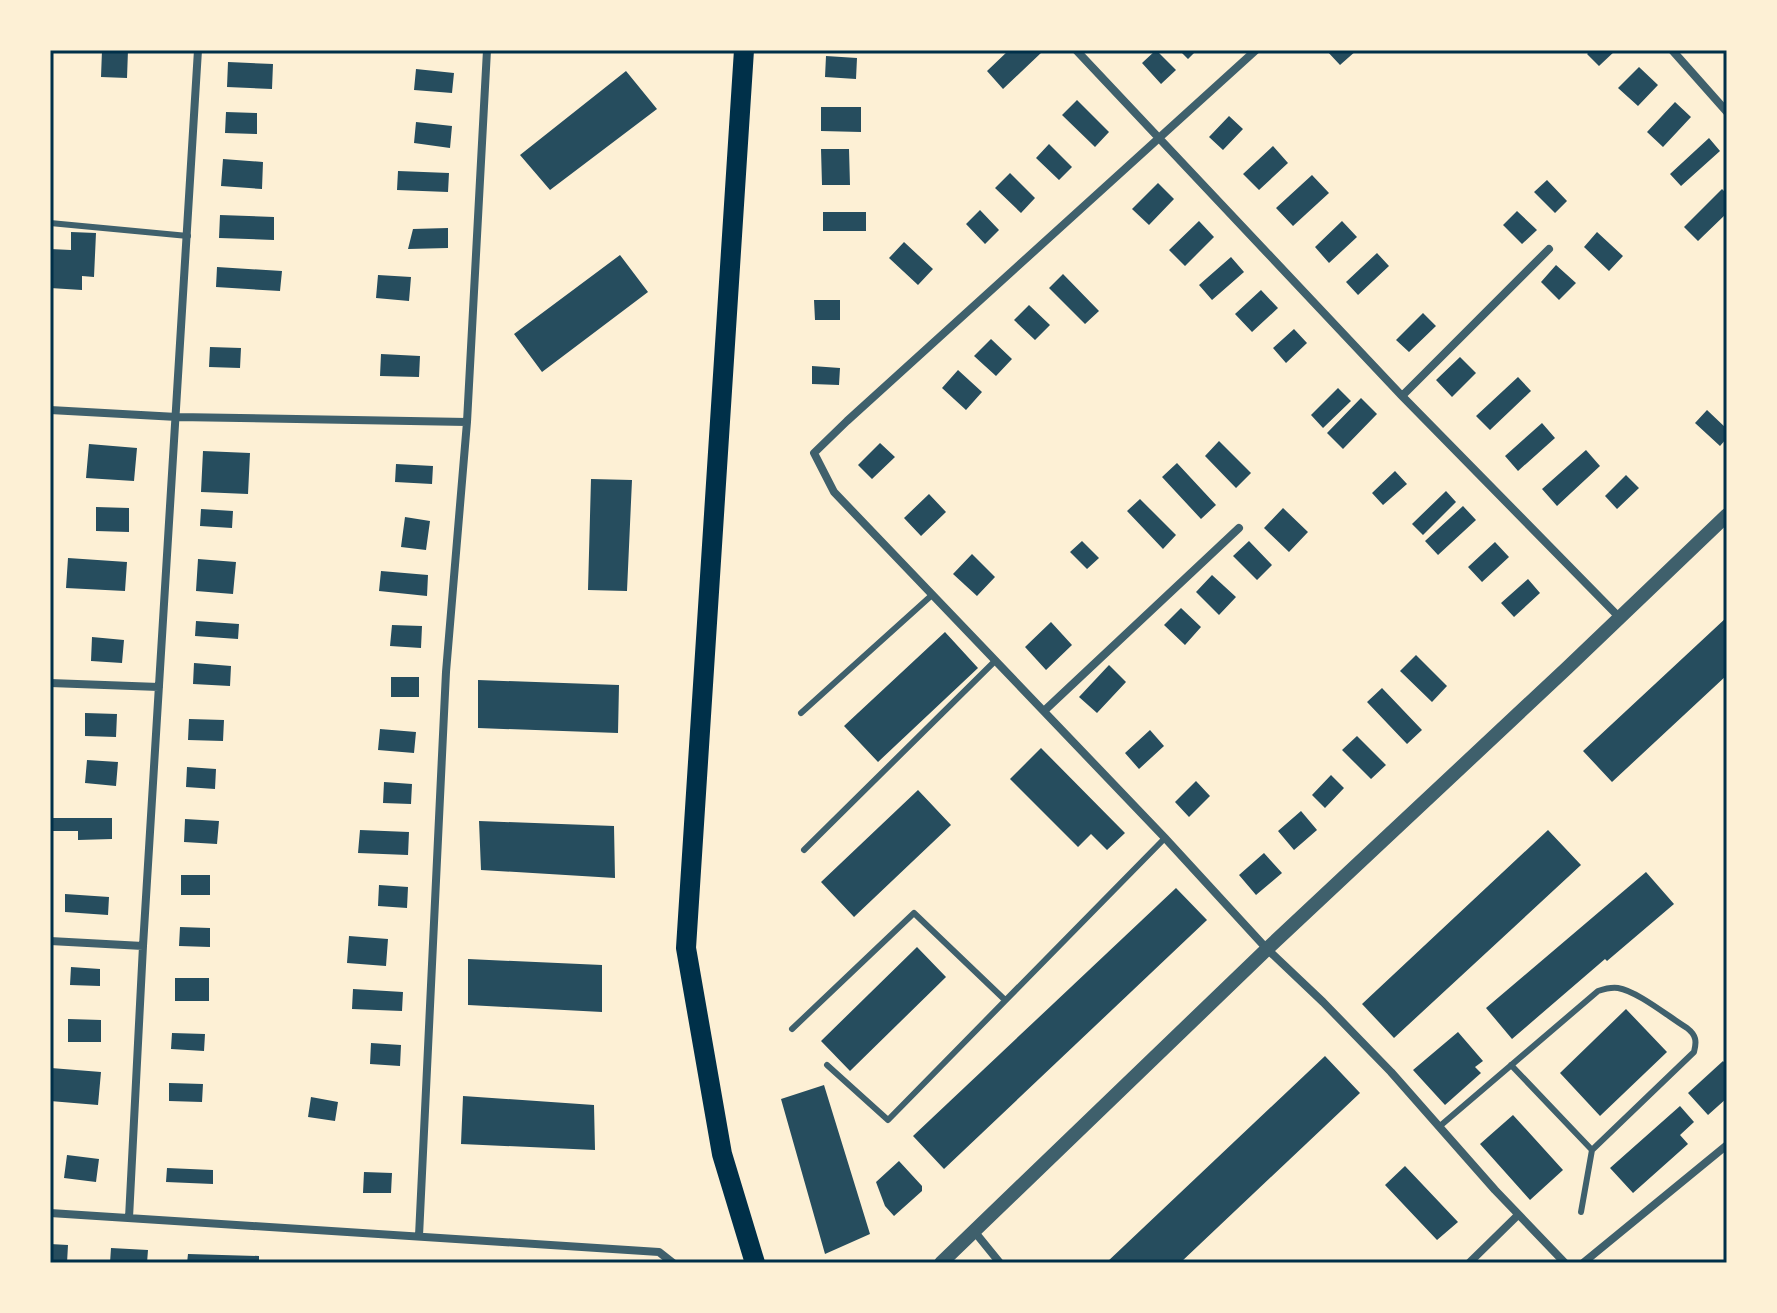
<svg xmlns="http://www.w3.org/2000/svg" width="1777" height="1313" viewBox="0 0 1777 1313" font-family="Barlow,sans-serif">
<rect width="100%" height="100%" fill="#fdf0d5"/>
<!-- building -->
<path fill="#264d5e" d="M102,50H128L127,78L101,77Z
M1009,50H1041L1042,52L1003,89L987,71Z
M1156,50L1176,70L1161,84L1142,63Z
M1179,50H1197L1188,59Z
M1326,50H1357L1340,65Z
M1591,50H1616L1599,66L1587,54Z
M826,56L857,58L856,79L825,77Z
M228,62L273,64L272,89L227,87Z
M1639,67L1658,85L1638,106L1618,88Z
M416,69L454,73L452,93L414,90Z
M626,71L657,109L550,190L520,155Z
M1077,100L1109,132L1095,147L1062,115Z
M1675,102L1691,117L1663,147L1647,132Z
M821,107H861V132L821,131Z
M226,112L257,113V134L225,133Z
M1229,116L1243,129L1223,150L1209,137Z
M416,122L452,126L450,148L414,143Z
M1709,138L1720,151L1681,186L1670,174Z
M1049,144L1072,167L1059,180L1036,158Z
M1273,146L1288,163L1259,190L1243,174Z
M821,149H849L850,185H822Z
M223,159L263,162L262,189L221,186Z
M398,171L449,173L448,192L397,190Z
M1010,173L1035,198L1021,213L995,188Z
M1312,175L1329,193L1293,226L1276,208Z
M1547,180L1567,201L1555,213L1534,192Z
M1158,183L1174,199L1149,225L1132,209Z
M1722,189L1727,194V213L1698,241L1684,227Z
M980,210L999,230L985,244L966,224Z
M1517,211L1537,230L1522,244L1503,225Z
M823,212H866V231H823Z
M220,215L274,217V240L219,238Z
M1199,221L1214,237L1185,266L1169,250Z
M1342,221L1357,237L1329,263L1315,247Z
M448,228V248L408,249L413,229Z
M71,232L96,233L94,277L82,276V290L50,288V249L71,250Z
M1597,232L1623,256L1609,271L1584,247Z
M904,242L933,269L918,285L889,258Z
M1377,253L1389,266L1358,295L1346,282Z
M620,255L648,292L542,372L514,334Z
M1231,257L1244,272L1212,300L1199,285Z
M1556,265L1576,283L1559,300L1541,282Z
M217,267L282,271L280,291L216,287Z
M1063,274L1099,311L1085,324L1049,288Z
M378,275L411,277L409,301L376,298Z
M1261,290L1278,308L1252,332L1235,314Z
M814,300H840V320H815Z
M1029,305L1050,325L1035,340L1014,320Z
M1423,313L1436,326L1409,352L1396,340Z
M1294,329L1307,343L1286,363L1273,348Z
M991,339L1012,359L996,376L974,356Z
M210,347L241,348L240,368L209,367Z
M381,354L420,356L419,377L380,376Z
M1460,357L1476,373L1452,397L1436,380Z
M812,366L840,368L839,385L812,384Z
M958,370L982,392L966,410L942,388Z
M1518,377L1531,391L1490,430L1476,416Z
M1338,388L1351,401L1323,428L1311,415Z
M1361,398L1377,414L1343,449L1327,433Z
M1707,410L1727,429V438L1720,446L1695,423Z
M1542,423L1555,438L1518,471L1505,456Z
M1219,441L1251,473L1236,488L1205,456Z
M880,443L895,457L872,479L858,465Z
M89,444L137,448L134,481L86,478Z
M1586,450L1600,466L1557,506L1542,489Z
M203,451L250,453L248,494L201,492Z
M1177,463L1216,505L1201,519L1162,477Z
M396,464L433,466L432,484L395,482Z
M1395,471L1407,484L1383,505L1372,493Z
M1626,475L1639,488L1617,509L1605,496Z
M591,479L632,480L627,591L588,590Z
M1446,491L1456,502L1423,535L1412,524Z
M929,494L946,512L921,536L904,518Z
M1140,499L1176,535L1163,549L1127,511Z
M1463,506L1476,520L1438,555L1425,541Z
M96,507L129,508V532L96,531Z
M1283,508L1308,532L1289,552L1264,528Z
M201,509L233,511L232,528L200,526Z
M405,517L430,521L426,550L401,547Z
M1082,541L1099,558L1087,569L1070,552Z
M1249,541L1272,565L1257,580L1233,556Z
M1495,542L1509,557L1482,582L1468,567Z
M972,554L995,577L977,596L953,574Z
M68,558L127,562L125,591L66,588Z
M198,559L236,562L233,594L196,591Z
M381,571L428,575L427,596L379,591Z
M1212,575L1236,597L1219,615L1196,592Z
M1528,579L1540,593L1514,617L1501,603Z
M1181,608L1201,627L1185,645L1164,625Z
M1727,617V675L1612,782L1583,751Z
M196,621L239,624L238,639L195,636Z
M1051,622L1072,645L1046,670L1025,647Z
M392,625L422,626L421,648L390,646Z
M945,632L978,668L878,762L844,726Z
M92,637L124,640L122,663L91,661Z
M1416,655L1447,686L1432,702L1400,671Z
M194,663L231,666L230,686L193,684Z
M1109,665L1126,682L1097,713L1079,697Z
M391,677H419V697H391Z
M478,680L619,685L618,733L478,728Z
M1382,688L1422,730L1407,744L1367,702Z
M85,713L117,714L116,737L85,736Z
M189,719L224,720L223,741L188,740Z
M380,729L416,732L414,753L378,750Z
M1150,730L1164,746L1139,769L1125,753Z
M1357,736L1386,765L1371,779L1342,750Z
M1041,748L1125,833L1107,850L1091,834L1078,847L1010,779Z
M87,760L118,762L116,786L85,783Z
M187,767L216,769L215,789L186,787Z
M1331,775L1344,788L1325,808L1312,795Z
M1196,781L1210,796L1189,817L1175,802Z
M384,782L412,784L411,804L383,803Z
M918,790L951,825L854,917L821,882Z
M1301,811L1317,830L1294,850L1278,831Z
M51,818H112V839L78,840V831H51Z
M185,819L219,821L217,844L184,842Z
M479,821L614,826L615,878L481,870Z
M360,830L409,832L408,855L358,853Z
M1548,830L1581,865L1394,1038L1362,1004Z
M1264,853L1282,873L1256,895L1239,875Z
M1646,872L1674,904L1607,961L1605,959L1512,1039L1486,1008Z
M181,875H210V895H181Z
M379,885L408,887L407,908L378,906Z
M1176,888L1207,920L944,1169L913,1136Z
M65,894L109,897L108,915L65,912Z
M180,927L210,928V947L179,946Z
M349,936L388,939L386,966L347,963Z
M917,947L946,977L850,1071L821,1041Z
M468,959L602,965V1012L468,1005Z
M71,967L100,969V986L70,985Z
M175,978H209V1001H175Z
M353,989L403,992L402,1011L352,1009Z
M1626,1009L1667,1052L1600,1116L1560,1073Z
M68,1019L101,1020V1042H68Z
M1458,1032L1483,1061L1475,1067L1481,1073L1445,1105L1413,1070Z
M172,1033L205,1034L204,1051L171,1049Z
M371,1043L401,1045L400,1066L370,1064Z
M1325,1056L1360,1093L1180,1263H1106Z
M1723,1061L1727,1066V1098L1708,1115L1688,1093Z
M51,1068L101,1072L98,1105L50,1101Z
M169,1083L203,1084L202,1102L169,1101Z
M824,1085L870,1234L825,1254L781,1099Z
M463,1096L594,1105L595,1150L461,1144Z
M311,1097L338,1102L335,1121L308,1117Z
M1680,1106L1694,1122L1680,1135L1688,1144L1633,1193L1610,1168Z
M1513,1115L1563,1170L1530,1200L1480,1144Z
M67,1155L99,1159L96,1182L64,1178Z
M899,1161L922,1186V1191L894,1216L885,1206L876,1182Z
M1405,1166L1458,1222L1437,1240L1385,1185Z
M167,1168L213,1170V1184L166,1182Z
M364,1172L392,1173L391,1193H363Z
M50,1244L68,1245L67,1263H50Z
M111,1248L148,1250L147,1263H110Z
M188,1254L259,1256V1263H187Z"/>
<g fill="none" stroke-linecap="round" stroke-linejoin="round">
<!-- service -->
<path stroke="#3f606c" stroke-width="6" d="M50,223L188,236
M801,713L932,595
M804,850L995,661
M792,1029L914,913L1005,1000
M827,1065L888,1120L1165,838
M1440,1126L1598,991C1604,989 1611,987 1618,988C1637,991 1669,1017 1687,1028C1696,1035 1697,1041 1694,1052L1592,1150L1511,1065
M1581,1212L1592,1150"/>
<!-- minor -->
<path stroke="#3f606c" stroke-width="8" d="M1076,50L1402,396L1620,618
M1256,50L847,421L814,453L834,492L1165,838L1267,949L1323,1002L1391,1072L1495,1190L1565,1263
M1672,50L1727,112
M1402,396L1549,249
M50,410L177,417L467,422
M50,683L159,687
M1044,711L1239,528
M50,941L143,946
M50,1213L659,1252L673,1263
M129,1218L143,946L198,50
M974,1231L1000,1263
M419,1236L446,672L467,422L487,50
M1469,1263L1518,1215
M1583,1263L1727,1145"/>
<!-- tertiary -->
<path stroke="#3f606c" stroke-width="14" d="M941,1263L1267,949L1567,668L1727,515"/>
<!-- primary -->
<path stroke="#003049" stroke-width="20" d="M744,50L686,948L722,1154L755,1263"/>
</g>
<!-- border -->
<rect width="1777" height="1313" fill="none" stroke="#fdf0d5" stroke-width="104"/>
<rect x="52" y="52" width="1673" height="1209" fill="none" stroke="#003049" stroke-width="3"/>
</svg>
